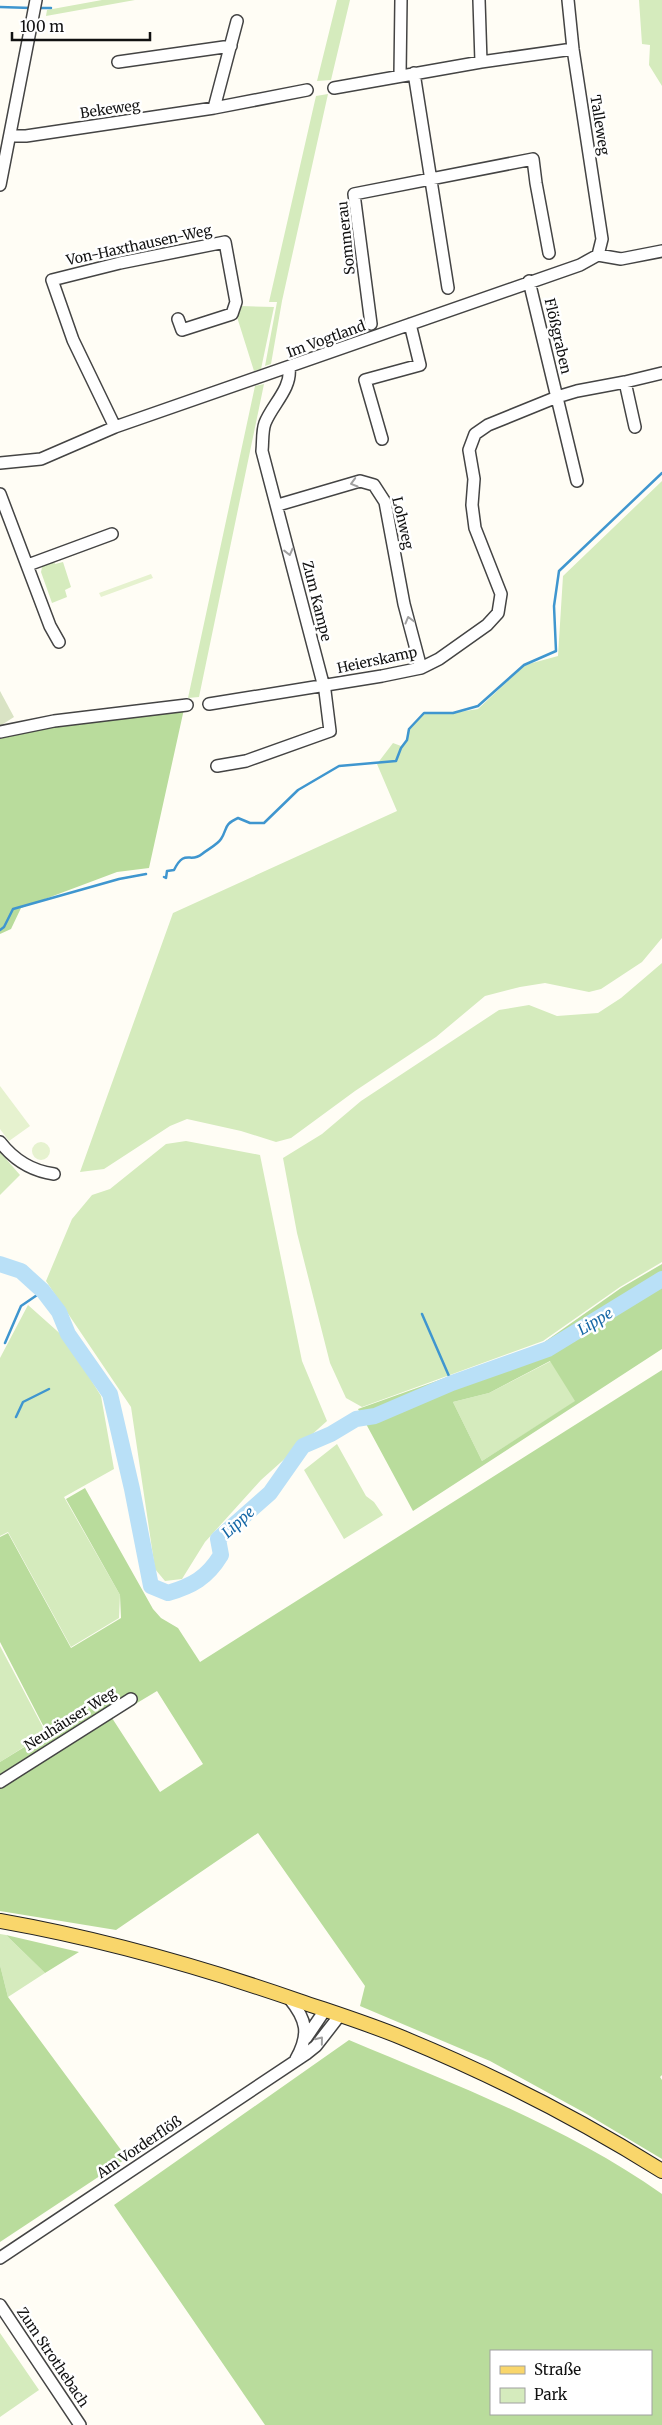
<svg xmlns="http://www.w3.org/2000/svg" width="662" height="2425" viewBox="0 0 662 2425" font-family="Merriweather,serif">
<rect width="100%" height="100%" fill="#fffdf5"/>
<!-- green -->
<path fill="#d5ebbd" d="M102,0H135L46,16L47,10Z
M337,0H350L331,80L317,81Z
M639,0H662V86L649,65L650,45L642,44Z
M328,94L282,301L271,364L265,366L277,302H269L316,96Z
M240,306L274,307L261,369L254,371L237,317Z
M264,384L199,697L188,698L255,386Z
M662,481V938L642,962L601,989L589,992L545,983L520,987L485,996L436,1037L355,1091L291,1138L276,1142L241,1131L187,1119L170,1126L104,1169L80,1172L173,913L397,811L377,764L393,743L401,746L407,740L408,729L424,713H453L478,709L525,665L558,656L563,576Z
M53,559L55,564L63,562L71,587L65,590L67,597L52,603L41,572L43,563Z
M662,963V1262L620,1287L543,1341L362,1407L346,1398L330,1363L297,1233L283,1158L322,1134L361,1101L499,1010L529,1005L557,1016L598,1013L621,998Z
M186,1141L260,1155L302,1361L327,1421L261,1480L205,1542L182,1579L165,1581L155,1569L131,1407L46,1281L72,1219L92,1195L110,1189L166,1144Z
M0,1152L20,1175L0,1195Z
M28,1305L65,1338L101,1396L114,1469L64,1497L120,1595L119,1618L71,1647L8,1532L0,1536V1358Z
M551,1361L576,1401L482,1461L453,1402L489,1393Z
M337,1444L366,1496L374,1502L383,1515L344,1539L304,1470Z
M0,1646L46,1733L0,1762Z
M0,1934L6,1935L45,1973L8,1997L0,1965Z
M0,2333L39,2390L0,2417Z"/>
<!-- forest -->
<path fill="#b9dc9c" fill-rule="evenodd" d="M184,709L149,868L117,872L21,908L11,929L0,934V736L31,728Z
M662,1264V1349L413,1511L358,1409L543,1343L621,1288ZM550,1361L575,1401L482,1461L453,1402L489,1393Z
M662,1370V2075L660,2077L662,2080V2159L585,2113L490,2061L360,2006L365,1986L258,1833L116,1930L0,1911V1762L47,1733L0,1642V1537L8,1533L71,1648L121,1618L120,1595L66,1499L85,1488L153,1609L161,1618L178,1628L200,1662ZM157,1691L203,1764L160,1792L112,1718Z
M6,1935L79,1952L45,1973Z
M0,1965L8,1997L127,2158L0,2242Z
M349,2040C456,2085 567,2127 662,2194V2425H265L114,2205ZM491,2351H651V2414H491Z"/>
<!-- cemetery -->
<path fill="#d9e3c4" d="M0,691L14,717L0,726Z"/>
<!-- pitch -->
<path fill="#e6f2cf" d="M151,574L153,578L101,597L99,593Z
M0,1086L30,1126L9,1141L0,1129Z
M32 1151a9 9 0 1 1 18 0a9 9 0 1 1-18 0Z"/>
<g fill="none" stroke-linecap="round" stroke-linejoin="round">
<!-- stream -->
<path stroke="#3f96cf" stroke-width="2.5" d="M0,7L31,8
M39,8H51
M164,877L166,878L167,871L174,870C185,848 190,864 202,854C208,849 217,845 221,839C228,828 223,825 238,818L250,823H264L298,790L339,766L396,761L401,748L407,740L409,729L424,713H453L478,706L524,665L556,651L554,606L559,571L662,473
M0,930L4,927L13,909L119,879L146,874
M422,1314L452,1383
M5,1343L21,1306L43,1291
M16,1417L23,1402L49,1389"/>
<!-- river -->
<path stroke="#b9e0f7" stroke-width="16" d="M0,1264L21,1271L43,1291L59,1312L68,1334L110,1394L132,1489L151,1586L168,1593C192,1586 207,1578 221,1555L218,1539L270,1493L303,1446L331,1434L356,1419L375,1416L452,1383L548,1349L662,1279"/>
<!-- minor casing -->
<g stroke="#444" stroke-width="14">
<path id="minor" d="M479,0L481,62
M568,0L573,49L602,239L598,255
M118,62L231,46
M414,73L448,288
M400,75L401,0
M334,88L481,62L573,49
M214,108L237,21
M11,136H26L214,108L307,90
M0,185L36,0
M529,281L577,481
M371,324L354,194L533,159L536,183L549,253
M625,382L635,427
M115,427L73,340L52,280L120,263L225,242L236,302L232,314L182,330L178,319
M382,439L365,380L420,365L410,324
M0,463L41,459L115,427L580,265L598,255L621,259L662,251
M0,494L50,626L59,642
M278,505L360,481L374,485L385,502L404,604L421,668
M28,565L112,534
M209,704L382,676L421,668L439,659L487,625L498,613L501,594L475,528L472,505L474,479L469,450L475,434L488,425L557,397L577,391L625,382L662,373
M0,732L54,721L187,705
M217,766L246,761L330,731L325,691L262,451C263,441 262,431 265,423C272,405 292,388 289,368
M0,1142C14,1160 31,1171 54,1174
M0,1782L131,1699
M289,1998C307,2020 310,2034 296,2059
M306,2038L325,2010
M0,2258L306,2054L316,2046L340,2015
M0,2305L80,2425"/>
</g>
<!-- major casing -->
<g stroke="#222" stroke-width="16">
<path id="major" d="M0,1921C102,1939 201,1967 299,2001C334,2013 369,2024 403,2038C493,2075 579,2119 662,2171"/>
</g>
<!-- minor -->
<use href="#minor" stroke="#fff" stroke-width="11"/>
<!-- major -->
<use href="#major" stroke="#f9d66b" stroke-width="14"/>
</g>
<!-- one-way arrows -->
<defs><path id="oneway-chevron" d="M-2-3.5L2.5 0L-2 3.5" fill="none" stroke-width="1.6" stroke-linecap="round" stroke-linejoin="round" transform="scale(1.25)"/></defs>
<g stroke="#a0a0a0">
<use href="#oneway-chevron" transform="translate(354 483) rotate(164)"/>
<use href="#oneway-chevron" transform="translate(289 552) rotate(76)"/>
<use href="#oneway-chevron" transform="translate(409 620) rotate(-105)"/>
<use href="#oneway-chevron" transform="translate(320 2040) rotate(-51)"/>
</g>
<g text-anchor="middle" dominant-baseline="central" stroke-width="5" stroke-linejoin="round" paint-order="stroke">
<!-- street labels -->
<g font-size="14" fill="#111" stroke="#fff">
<text transform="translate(110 109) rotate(-8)">Bekeweg</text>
<text transform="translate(600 125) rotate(81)">Talleweg</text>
<text transform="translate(346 238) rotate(-96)">Sommerau</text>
<text transform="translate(139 245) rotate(-12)">Von-Haxthausen-Weg</text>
<text transform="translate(558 336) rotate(77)">Flößgraben</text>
<text transform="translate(326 339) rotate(-20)">Im Vogtland</text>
<text transform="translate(403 523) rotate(77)">Lohweg</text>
<text transform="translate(317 601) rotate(76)">Zum Kampe</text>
<text transform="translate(377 660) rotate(-12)">Heierskamp</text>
<text transform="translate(70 1719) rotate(-32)">Neuhäuser Weg</text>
<text transform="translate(139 2147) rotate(-34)">Am Vorderflöß</text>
<text transform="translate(53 2357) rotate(56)">Zum Strothebach</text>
</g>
<!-- water labels -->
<g font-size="15" font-style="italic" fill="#1768a6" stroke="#fff">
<text transform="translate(595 1321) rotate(-31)">Lippe</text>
<text transform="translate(238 1522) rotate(-42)">Lippe</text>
</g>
</g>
<!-- legend -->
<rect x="490" y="2350" width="162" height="65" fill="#ffffff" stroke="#a0a0a0"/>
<rect x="500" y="2366" width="25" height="8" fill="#f9d66b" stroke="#a0a0a0"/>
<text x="534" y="2375" font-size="15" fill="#111111">Straße</text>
<rect x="500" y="2388" width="25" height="15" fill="#d5ebbd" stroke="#a0a0a0"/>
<text x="534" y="2400" font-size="15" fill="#111111">Park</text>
<!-- scale -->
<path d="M12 32v8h138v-8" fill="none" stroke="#111111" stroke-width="2.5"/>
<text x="20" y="32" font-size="15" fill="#111111" stroke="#ffffff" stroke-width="4" paint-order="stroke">100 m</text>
</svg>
